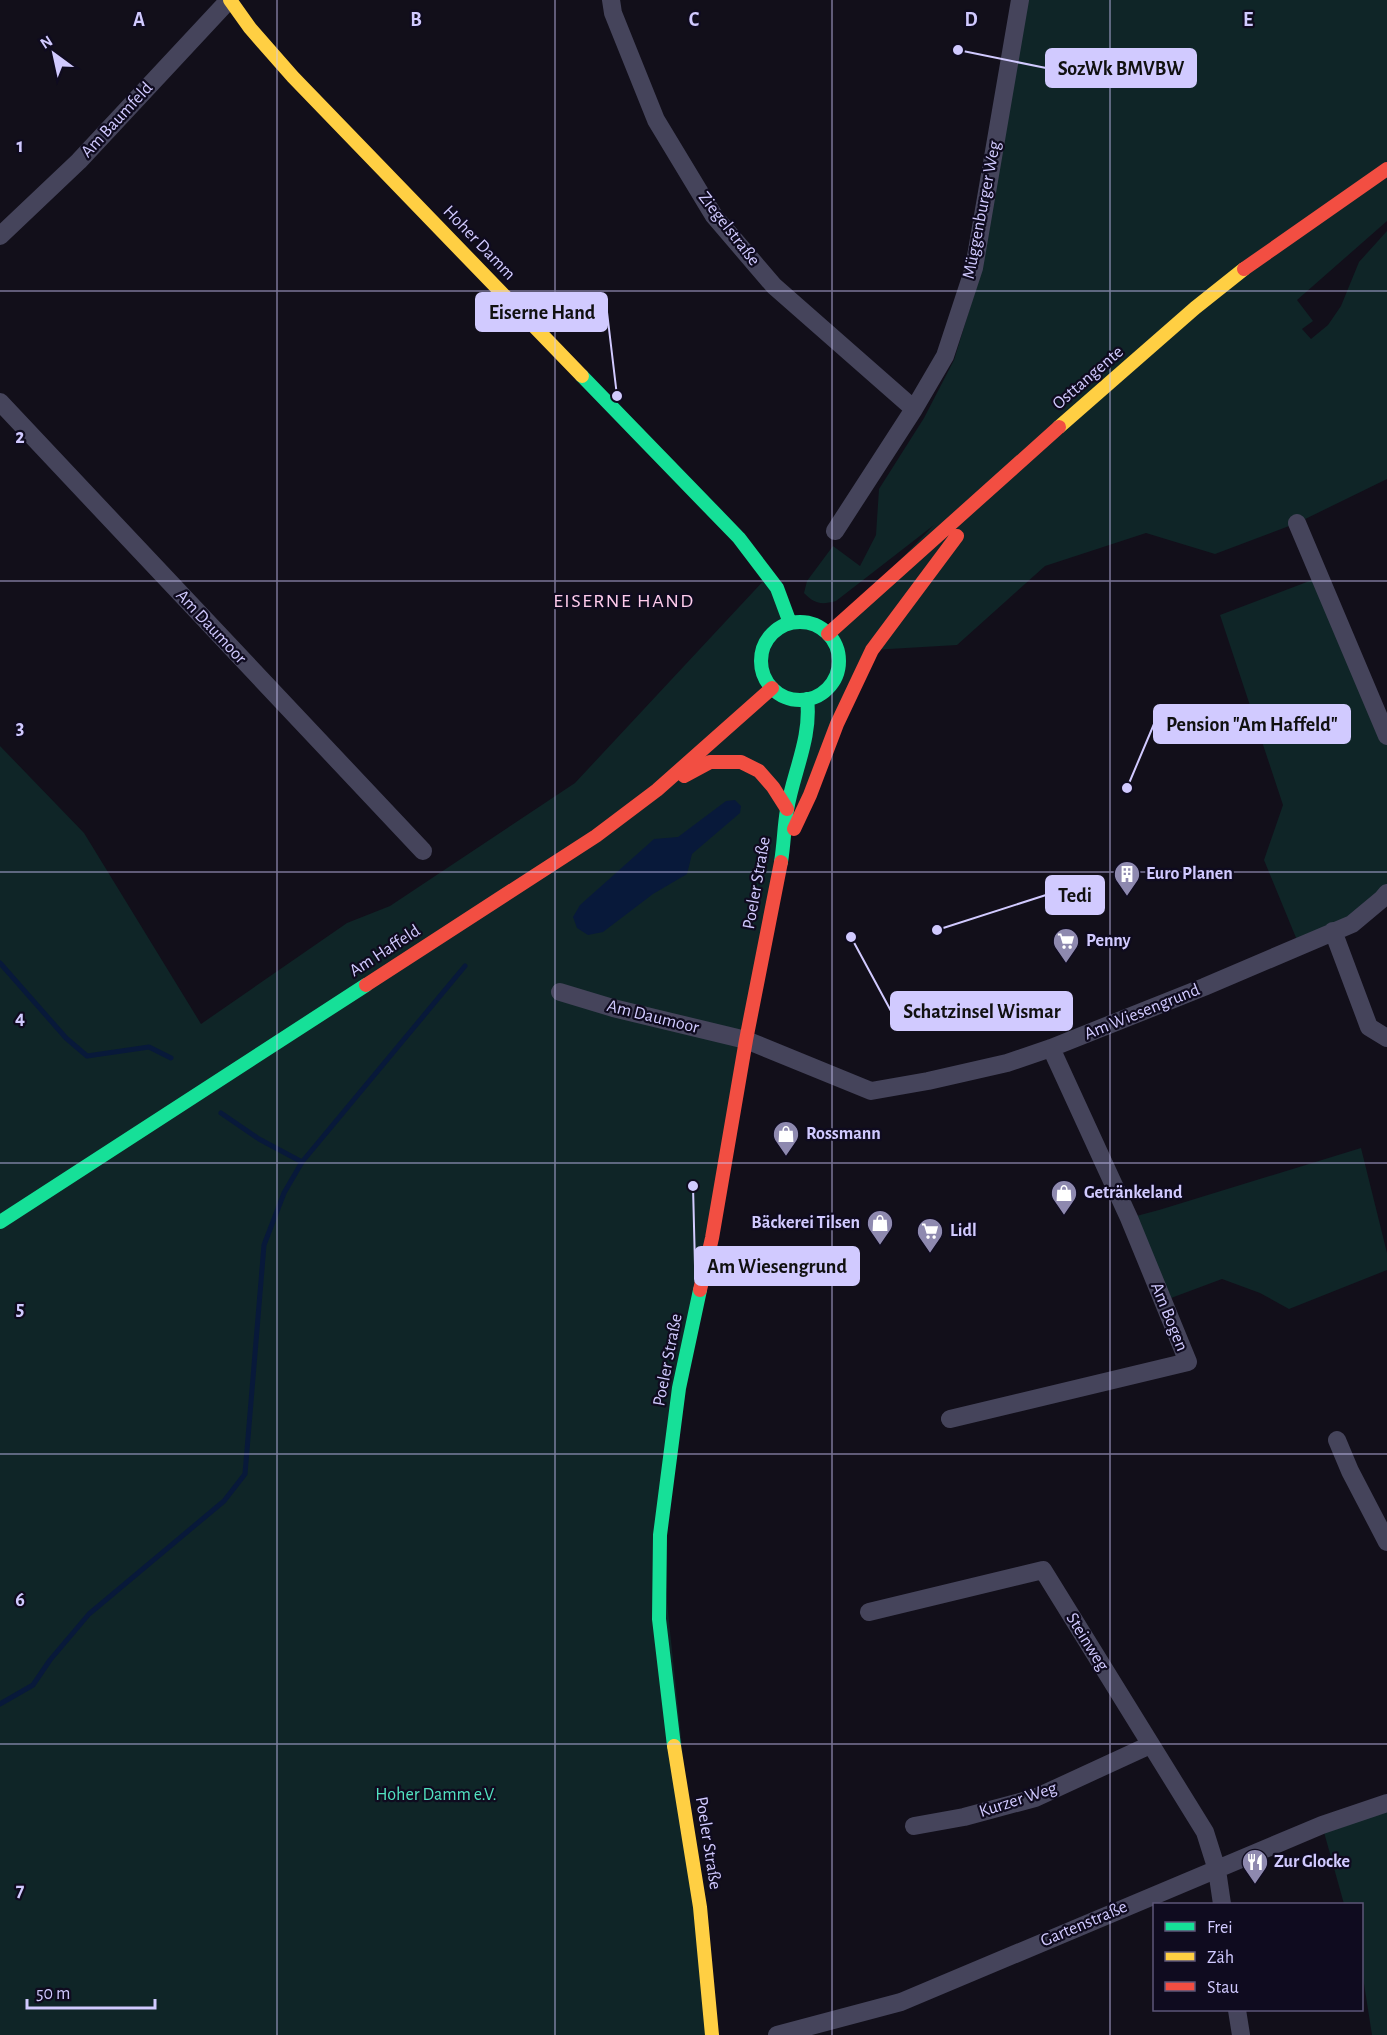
<svg xmlns="http://www.w3.org/2000/svg" width="1387" height="2035" viewBox="0 0 1387 2035" font-family="'Alegreya Sans',sans-serif">
<rect width="100%" height="100%" fill="#120f1a"/>
<!-- green -->
<path fill="#0f2527" d="M1028,0H1387V221L1297,300L1313,321L1302,329L1311,339L1328,325L1341,306L1359,262L1387,231V479L1297,523L1215,554L1146,533L1045,566L957,645L872,650L782,857L660,1535L712,2035H0V746L84,833L201,1024L347,923L390,906L575,783L769,575L795,616C811,616 819,621 831,631L934,525L836,601C821,605 815,604 804,593L807,581L833,546L860,566L876,535L879,489L924,418L954,360L982,268Z
M1320,577L1387,736V893L1299,945L1264,860L1283,805L1220,615Z
M1361,1148L1387,1253V1270L1289,1309L1260,1293L1222,1279L1163,1301L1129,1218L1159,1210Z
M1387,1803V2035H1372L1362,1971V1904H1344L1322,1825Z"/>
<!-- water -->
<path fill="#08193a" d="M735,800L741,806L740,813L692,854L687,874L653,894L603,932L588,935L577,928L573,917L580,905L654,839L678,837L726,801Z"/>
<g fill="none" stroke-linecap="round" stroke-linejoin="round">
<!-- stream -->
<path stroke="#08193a" stroke-width="5" d="M0,963L66,1038L87,1056L149,1047L171,1058
M221,1113L259,1139L302,1162
M0,1704L33,1685L50,1660L89,1614L224,1501L245,1474L264,1245L284,1193L302,1162L465,966"/>
<!-- street -->
<path stroke="#45445b" stroke-width="18" d="M611,0L613,13L656,120L714,216L774,286L914,409
M0,236L79,161L229,0
M0,402L423,851
M1297,523L1387,736
M835,531L914,409L945,356L974,268L1020,0
M1333,931L1369,1027L1387,1038
M560,992L613,1008L746,1040L871,1091L928,1081L1007,1063L1051,1048L1204,987L1352,924L1382,899L1387,893
M950,1419L1188,1362L1129,1218L1051,1048
M1337,1440L1350,1471L1387,1542
M869,1612L1043,1570L1205,1832L1217,1870L1222,1904
M914,1826L964,1817L1035,1798L1150,1745
M1237,2010L1241,2035
M777,2035L901,2002L1322,1825L1387,1803"/>
<!-- fast -->
<path stroke="#16e098" stroke-width="14" d="M582,376L739,538L777,588L790,623
M761 661a39 39 0 1 1 78 0a39 39 0 1 1-78 0Z
M781,862C784,844 784,827 787,810C793,773 812,737 807,699
M0,1222L366,985
M674,1746L659,1619L660,1535L679,1388L700,1290"/>
<!-- slow -->
<path stroke="#ffcf43" stroke-width="14" d="M230,0L250,28L293,77L582,376
M1059,427L1195,308L1244,269
M674,1746L700,1907L712,2035"/>
<!-- jam -->
<path stroke="#f24e42" stroke-width="14" d="M1244,269L1387,169
M828,634L1059,427
M684,776L710,762H741L759,771L773,787L787,809
M794,829L810,795L837,724L872,650L957,536
M366,985L596,836L657,790L772,688
M700,1290L712,1238L746,1040L781,862"/>
</g>
<!-- grid -->
<path fill="none" stroke="#d1caff" stroke-width="1.5" stroke-opacity="0.55" d="M277,0V2035M555,0V2035M832,0V2035M1110,0V2035M0,291H1387M0,581H1387M0,872H1387M0,1163H1387M0,1454H1387M0,1744H1387"/>
<!-- icons -->
<defs>
<g id="building-pin" transform="scale(1.35)"><path d="M0 17L-7.5 6A9.5 9.5 0 1 1 7.5 6Z" fill="#8e89af" stroke="#0f0b1f"/><path d="M-4-6H4V6H1V3H-1V6H-4ZM-2.5-4.3h1.7v1.8h-1.7ZM.8-4.3h1.7v1.8H.8ZM-2.5-1h1.7V.8h-1.7ZM.8-1h1.7V.8H.8Z" fill="#fff"/></g>
<g id="supermarket-pin" transform="scale(1.35)"><path d="M0 17L-7.5 6A9.5 9.5 0 1 1 7.5 6Z" fill="#8e89af" stroke="#0f0b1f"/><path d="M-6-5.5h2.5l.6 2H6L4.5 2H-2.5L-4.4-4H-6ZM-1.5 3.2a1.3 1.3 0 1 0 .1 0ZM3 3.2a1.3 1.3 0 1 0 .1 0Z" fill="#fff"/></g>
<g id="shop-pin" transform="scale(1.35)"><path d="M0 17L-7.5 6A9.5 9.5 0 1 1 7.5 6Z" fill="#8e89af" stroke="#0f0b1f"/><path d="M-5-2.5h2.3a2.7 3.5 0 0 1 5.4 0H5L5.5 6h-11ZM-1.5-2.5h3a1.5 2.3 0 0 0-3 0Z" fill="#fff"/></g>
<g id="restaurant-pin" transform="scale(1.35)"><path d="M0 17L-7.5 6A9.5 9.5 0 1 1 7.5 6Z" fill="#8e89af" stroke="#0f0b1f"/><path d="M-5-6h1v4h1v-4h1v4h1v-4h1v5L-1.5 .5V6h-2V.5L-5-1ZM5-6V6H3V1.5H1.5Q1.5-4 5-6Z" fill="#fff"/></g>
</defs>
<g fill-rule="evenodd">
<use href="#building-pin" x="1127" y="874"/>
<use href="#supermarket-pin" x="1066" y="941"/>
<use href="#shop-pin" x="786" y="1134"/>
<use href="#shop-pin" x="1064" y="1193"/>
<use href="#shop-pin" x="880" y="1223"/>
<use href="#supermarket-pin" x="930" y="1231"/>
<use href="#restaurant-pin" x="1255" y="1862"/>
</g>
<g text-anchor="middle" dominant-baseline="central" stroke-width="4.5" stroke-linejoin="round" paint-order="stroke">
<!-- street labels -->
<g font-size="18" fill="#d1caff" stroke="#0f0b1f">
<text transform="translate(117 120) rotate(-47)">Am Baumfeld</text>
<text transform="translate(982 210) rotate(-79)">Müggenburger Weg</text>
<text transform="translate(729 229) rotate(52)">Ziegelstraße</text>
<text transform="translate(479 243) rotate(46)">Hoher Damm</text>
<text transform="translate(1088 378) rotate(-41)">Osttangente</text>
<text transform="translate(211 627) rotate(47)">Am Daumoor</text>
<text transform="translate(757 883) rotate(-80)">Poeler Straße</text>
<text transform="translate(385 951) rotate(-33)">Am Haffeld</text>
<text transform="translate(1142 1012) rotate(-22)">Am Wiesengrund</text>
<text transform="translate(653 1017) rotate(14)">Am Daumoor</text>
<text transform="translate(1169 1317) rotate(68)">Am Bogen</text>
<text transform="translate(668 1360) rotate(-79)">Poeler Straße</text>
<text transform="translate(1087 1642) rotate(58)">Steinweg</text>
<text transform="translate(1018 1800) rotate(-18)">Kurzer Weg</text>
<text transform="translate(708 1843) rotate(81)">Poeler Straße</text>
<text transform="translate(1084 1924) rotate(-23)">Gartenstraße</text>
</g>
<!-- poi labels -->
<g font-size="18" font-weight="bold" fill="#d1caff" stroke="#0f0b1f" text-anchor="start">
<text x="1146" y="874">Euro Planen</text>
<text x="1086" y="941">Penny</text>
<text x="806" y="1134">Rossmann</text>
<text x="1084" y="1193">Getränkeland</text>
<text x="860" y="1223" text-anchor="end">Bäckerei Tilsen</text>
<text x="950" y="1231">Lidl</text>
<text x="1274" y="1862">Zur Glocke</text>
</g>
<!-- park labels -->
<g font-size="18" fill="#52e3c1" stroke="#0f0b1f">
<text x="436" y="1795">Hoher Damm e.V.</text>
</g>
<!-- neighbourhood labels -->
<g font-size="20" letter-spacing="1.5" fill="#ffccec" stroke="#0f0b1f">
<text x="624" y="601">EISERNE HAND</text>
</g>
</g>
<g font-size="20" text-anchor="middle" font-weight="bold" fill="#d1caff" stroke="#0f0b1f" stroke-width="4.5" stroke-linejoin="round" paint-order="stroke">
<text x="139" y="26">A</text>
<text x="416" y="26">B</text>
<text x="694" y="26">C</text>
<text x="971" y="26">D</text>
<text x="1248" y="26">E</text>
<text x="20" y="152">1</text>
<text x="20" y="443">2</text>
<text x="20" y="734">3</text>
<text x="20" y="1024">4</text>
<text x="20" y="1315">5</text>
<text x="20" y="1606">6</text>
<text x="20" y="1896">7</text>
</g>
<!-- callouts -->
<path fill="none" stroke="#d1caff" stroke-width="2" d="M958 50L1046 68M617 396L607 312M1127 788L1154 724M937 930L1046 895M851 937L891 1011M693 1186L695 1266"/>
<g fill="#d1caff" stroke="#0f0b1f" stroke-width="2">
<circle cx="958" cy="50" r="6"/>
<circle cx="617" cy="396" r="6"/>
<circle cx="1127" cy="788" r="6"/>
<circle cx="937" cy="930" r="6"/>
<circle cx="851" cy="937" r="6"/>
<circle cx="693" cy="1186" r="6"/>
</g>
<g fill="#d1caff" stroke="#d1caff" stroke-width="2">
<rect x="1046" y="49" width="150" height="38" rx="6"/>
<rect x="476" y="293" width="131" height="38" rx="6"/>
<rect x="1154" y="705" width="196" height="38" rx="6"/>
<rect x="1046" y="876" width="58" height="38" rx="6"/>
<rect x="891" y="992" width="181" height="38" rx="6"/>
<rect x="695" y="1247" width="164" height="38" rx="6"/>
</g>
<g font-size="20" text-anchor="middle" font-weight="bold" fill="#111">
<text x="1121" y="75">SozWk BMVBW</text>
<text x="542" y="319">Eiserne Hand</text>
<text x="1252" y="731">Pension "Am Haffeld"</text>
<text x="1075" y="902">Tedi</text>
<text x="982" y="1018">Schatzinsel Wismar</text>
<text x="777" y="1273">Am Wiesengrund</text>
</g>
<!-- legend -->
<rect x="1153" y="1903" width="210" height="108" fill="#0f0b1f" stroke="#5d5779" stroke-width="1.5"/>
<rect x="1165" y="1922" width="30" height="9" fill="#16e098" stroke="#5d5779" stroke-width="1.5"/>
<text x="1207" y="1933" font-size="18" fill="#d1caff">Frei</text>
<rect x="1165" y="1952" width="30" height="9" fill="#ffcf43" stroke="#5d5779" stroke-width="1.5"/>
<text x="1207" y="1963" font-size="18" fill="#d1caff">Zäh</text>
<rect x="1165" y="1982" width="30" height="9" fill="#f24e42" stroke="#5d5779" stroke-width="1.5"/>
<text x="1207" y="1993" font-size="18" fill="#d1caff">Stau</text>
<!-- north arrow -->
<g transform="translate(54 54) rotate(327)" stroke="#0f0b1f" stroke-width="4.5" paint-order="stroke">
<path d="M0-4.5L10 22L0 15L-10 22Z" fill="#d1caff"/>
<text y="-9" font-size="16" font-weight="bold" text-anchor="middle" fill="#d1caff">N</text>
</g>
<!-- scale -->
<path d="M27 1999v9h128v-9" fill="none" stroke="#d1caff" stroke-width="3"/>
<text x="36" y="1999" font-size="18" fill="#d1caff" stroke="#0f0b1f" stroke-width="4.5" paint-order="stroke">50 m</text>
</svg>
